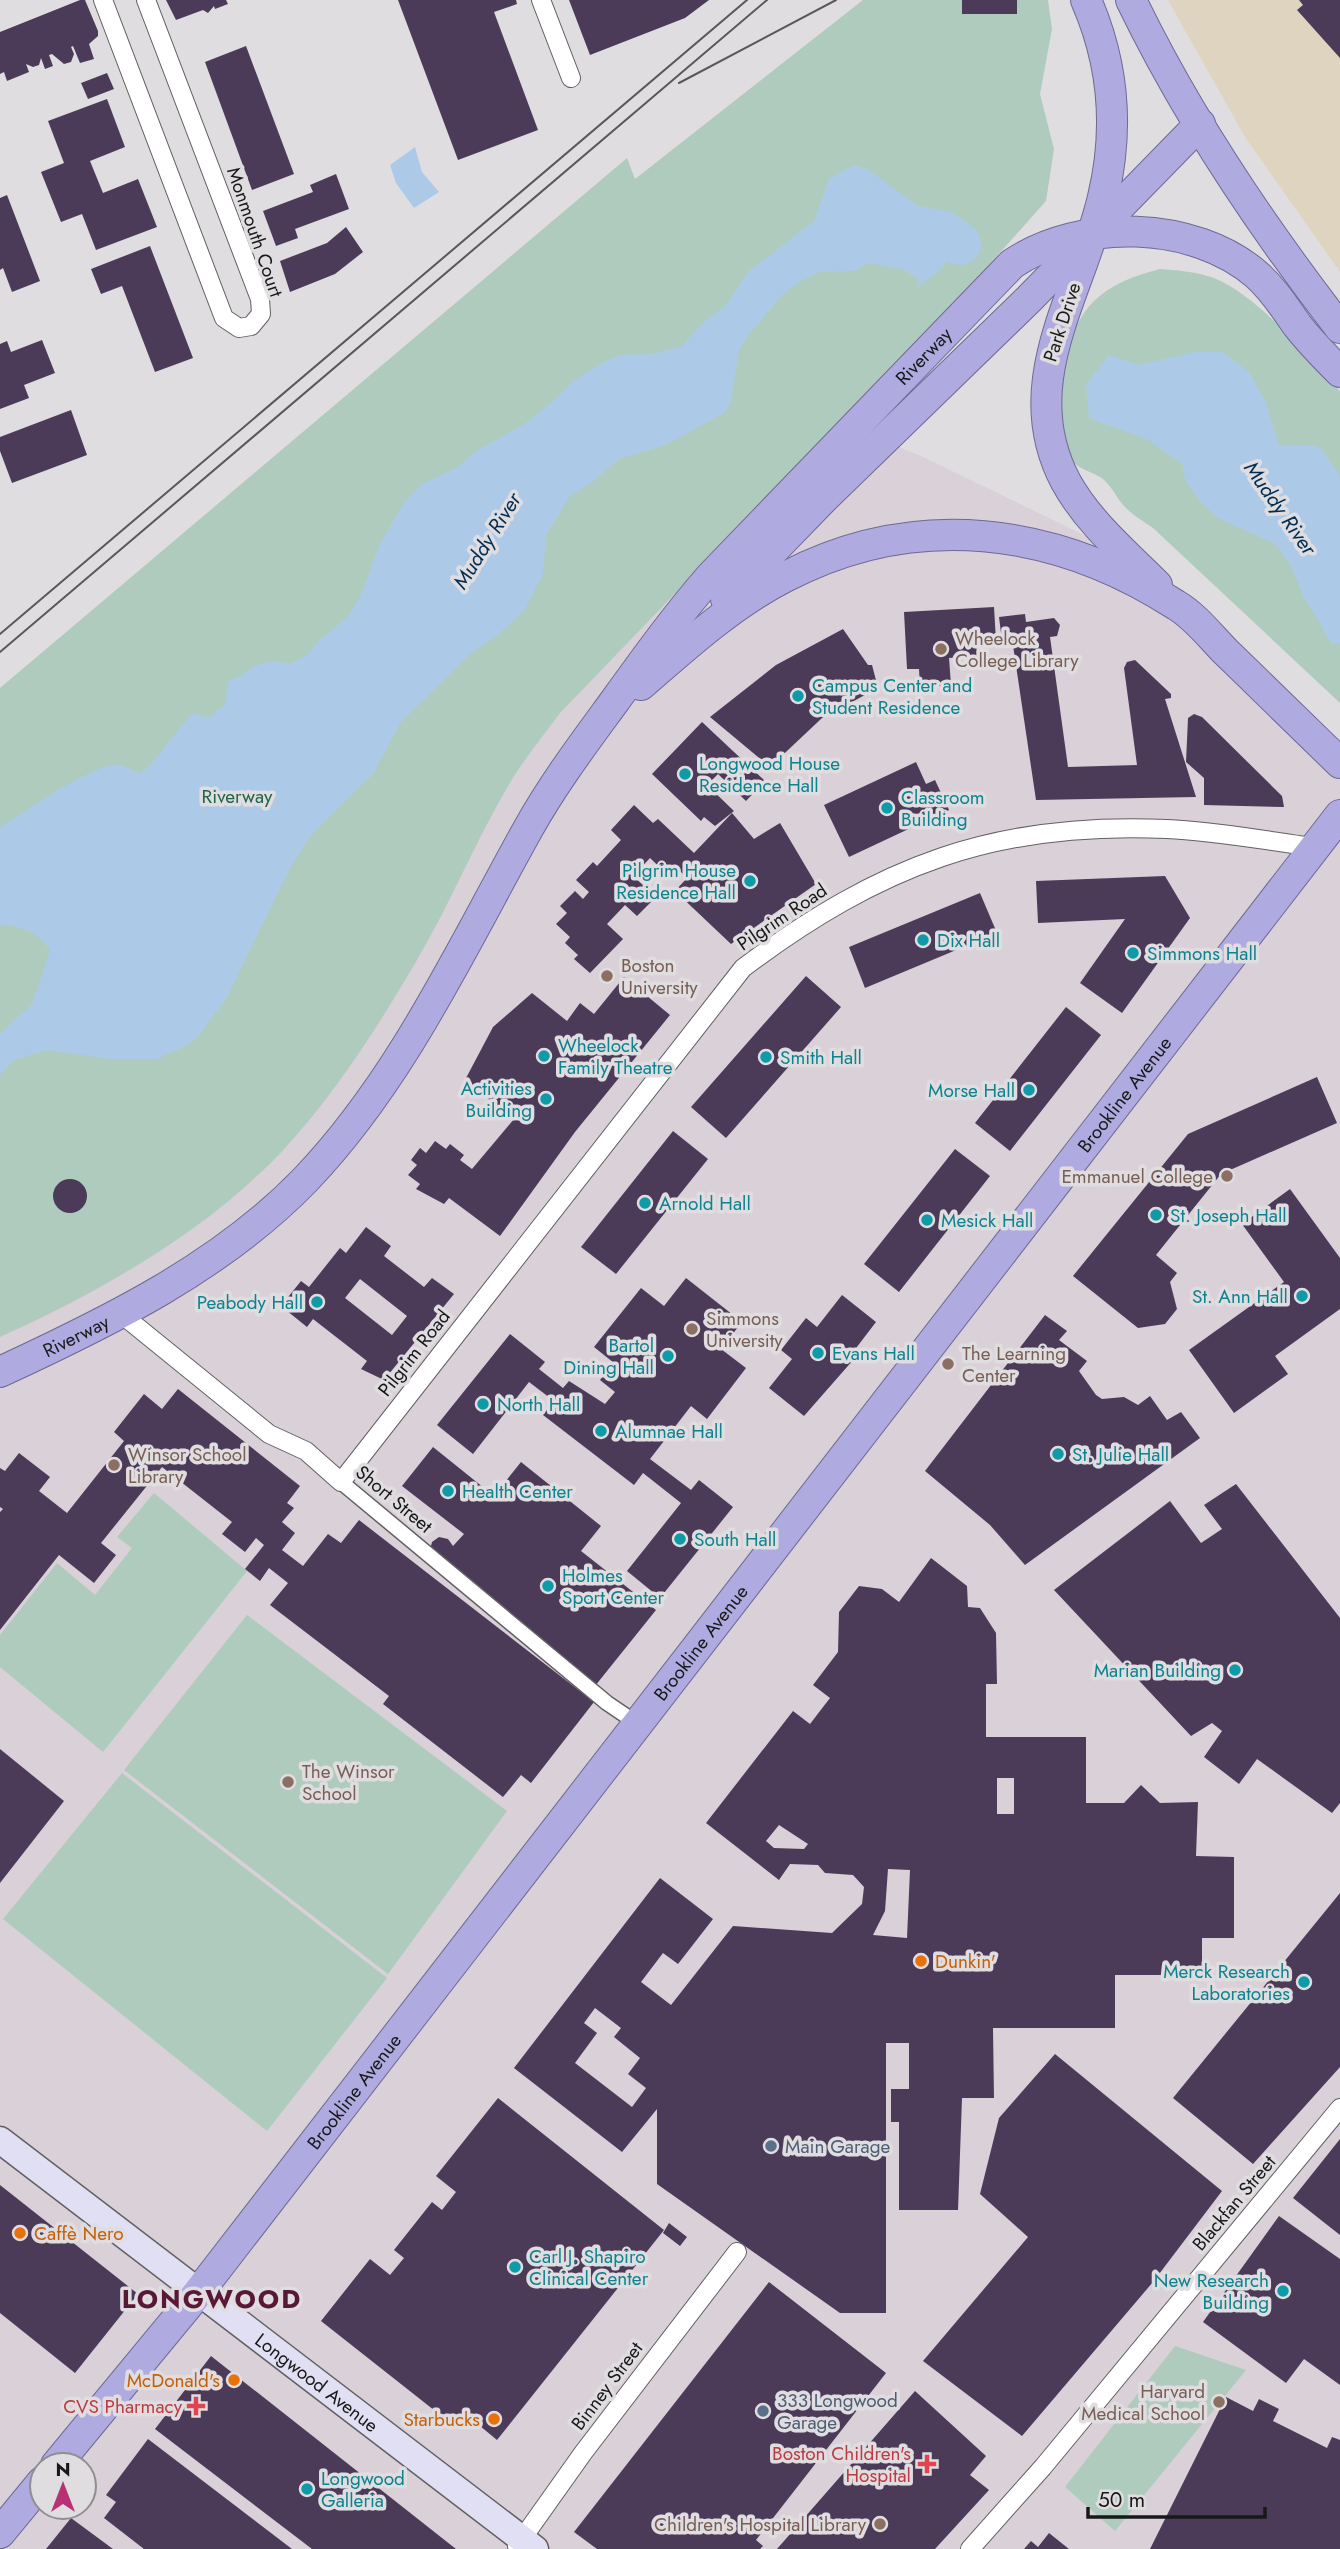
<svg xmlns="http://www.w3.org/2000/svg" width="1340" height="2549" viewBox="0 0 1340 2549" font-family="Jost,sans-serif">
<rect width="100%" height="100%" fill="#e0dde0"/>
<!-- commercial -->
<path fill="#ded4bf" d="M1168,0H1340V272L1245,137Z"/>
<!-- built -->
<path fill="#d9d0d8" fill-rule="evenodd" d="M800,407L919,455L1084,535L1178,606L1340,763V2549H0V876ZM42,2465H84V2507H42Z"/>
<!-- green -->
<path fill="#afcbbd" d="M863,0H1048L1052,29L1040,94L1054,149L1046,201L955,303L560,713C546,732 530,752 516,773C479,832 453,899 417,960C379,1025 337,1091 286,1147C209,1230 102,1291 0,1337V688L627,158L635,179Z
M1160,269C1177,270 1198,272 1214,278C1261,298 1305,354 1340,391V703L1153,528C1145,522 1135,517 1127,509C1118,501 1113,488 1104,480C1095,472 1078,470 1072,460C1049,419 1060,335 1093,302C1111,284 1136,275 1160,269Z
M154,1493L247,1571L103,1752L0,1667V1635L57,1563L95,1595L132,1548L117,1537Z
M247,1615L507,1811L388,1974L124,1770Z
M122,1773L387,1978L267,2131L3,1919Z
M1175,2346L1246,2370L1115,2531L1065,2487Z"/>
<!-- water -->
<path fill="#accae8" d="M415,147L422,172L439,192L414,208L396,183L390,165Z
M854,165L867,169L950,229L954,252L937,273L917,287L919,279L902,269L869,263L854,271L819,272L798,283L783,294L745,339L739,351L730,404L724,413L665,445L619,459L591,483L570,496L546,535L543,574L524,611L499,634L469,655L401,722L373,774L310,836L288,872L227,997L200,1034L189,1044L157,1059H110L47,1050L14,1060L0,1075V1033L32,1004L50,951C40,932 19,925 0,925V827C27,812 93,762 120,765C127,766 134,771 140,774C161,757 174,733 193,713L208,718L225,705L228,681C255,671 256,656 290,664L309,654L315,644L347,617L360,597L380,544L403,504L420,485L459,466L476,451L526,423L558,397L573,381L604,362L619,355L652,354L682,346L701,324L726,305L749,271L814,221L829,179Z
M1195,352H1222L1249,372L1266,402L1278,443L1283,446L1315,445L1321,449L1340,477V643L1332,644L1303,595L1290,563L1273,543L1218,518L1203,505L1185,480L1183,465L1149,440L1089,418L1086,385L1109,355L1138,365Z"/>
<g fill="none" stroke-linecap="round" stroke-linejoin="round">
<!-- river -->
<path stroke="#accae8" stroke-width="42" d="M897,224L944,232L960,244"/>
</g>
<!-- building -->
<path fill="#4b3b59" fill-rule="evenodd" d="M80,0H85L98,31V36L89,44L94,59L80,63L73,46L71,47L74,54L71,62L64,64L52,54L49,55L53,66L45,69L41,58L39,65L33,67L26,64L29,72L7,81L4,72L0,74V32Z
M166,0H226L228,4L215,9L214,6L208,13L203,10L176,20Z
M398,0H516L517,4L494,12L538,130L458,160Z
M569,0H709L685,18L590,55Z
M962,0H1017V14H962Z
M1299,0H1340V58L1297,10L1303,5Z
M246,46L294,174L252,190L205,62Z
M107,73L114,89L88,99L81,83Z
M107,99L125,147L90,161L103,193L138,179L157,227L96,250L82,214L61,222L41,172L64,163L48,121Z
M336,174L349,209L295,229L298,238L276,246L263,211L313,192L310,185Z
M7,195L40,281L12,292L3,268L0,270V198Z
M346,227L363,252L335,274L290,292L280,261L327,243Z
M150,246L193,358L155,372L122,286L101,294L91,269Z
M42,340L55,373L24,385L29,398L0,409V344L7,341L11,352Z
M71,410L87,455L12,483L0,451V437Z
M994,607L996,641L976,642L977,656L949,658L951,685L920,687L919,669H907L904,612Z
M1025,614L1026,622L1054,618L1060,625L1057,636L1050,637L1068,767L1137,765L1124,668L1127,662L1135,660L1171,694V698L1165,699L1196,797L1036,800L1011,632L1001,633L999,617Z
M843,629L868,665H872L878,688L822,718L770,767L710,717L776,665Z
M1194,714L1202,717L1282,796L1284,807L1204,805V778L1186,762L1188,718Z
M702,722L765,781L746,801L718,774L707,785L734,811L715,826L704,817L701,821L652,774Z
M916,762L926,784L935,780L949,810L849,857L824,805Z
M634,805L653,823L658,819L694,853L732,813L754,839L780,823L816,884L731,944L675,891L687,878L676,867L668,875L650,858L633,876L656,897L637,916L625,905L607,924L623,939L590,973L574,959L578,955L565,943L570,937L556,924L567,913L560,906L575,891L583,899L589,892L576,880L593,862L597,866L621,840L611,830Z
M1165,876L1190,918L1122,1013L1080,983L1125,919L1038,923L1036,881Z
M980,893L997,933L865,988L849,947Z
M806,976L841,1007L726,1138L691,1107Z
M624,977L670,1015L575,1132L500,1236L449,1198L444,1204L416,1189L420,1184L408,1175L417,1165L411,1160L420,1148L426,1153L435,1141L446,1149L450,1144L464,1155L460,1160L472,1169L514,1119L465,1080L493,1027L532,993L567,1021L580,1003L594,1014Z
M1066,1007L1101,1035L1010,1151L975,1123Z
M1317,1077L1337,1123L1221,1174L1156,1255L1177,1273L1170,1282L1177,1309L1165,1324L1138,1328L1073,1276L1188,1134Z
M673,1131L708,1159L616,1274L581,1247Z
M955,1149L990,1176L899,1292L864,1264Z
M53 1196a17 17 0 1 1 34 0a17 17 0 1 1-34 0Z
M1290,1189L1340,1258V1309L1275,1356L1288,1374L1234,1413L1189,1350L1284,1282L1242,1224Z
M366,1227L391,1246L384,1256L424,1287L432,1278L454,1294L384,1380L361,1369L367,1361L313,1319L307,1327L281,1306L301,1281L309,1287L340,1248L346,1253ZM360,1279L407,1316L392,1335L345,1298Z
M686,1278L742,1322L721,1349L746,1368L707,1419L691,1406L650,1459L691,1490L699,1480L733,1507L660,1598L627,1571L681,1503L643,1473L634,1485L543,1415L554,1401L529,1382L473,1454L437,1425L510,1334L545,1362L539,1369L563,1388L569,1381L605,1404L615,1392L600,1380L614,1363L594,1347L641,1288L664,1306Z
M842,1295L876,1322L850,1356L854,1359L804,1416L769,1388L792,1359L781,1350L806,1318L817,1327Z
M1045,1315L1067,1331L1059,1340L1087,1361L1079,1371L1096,1395L1102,1399L1124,1397L1138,1405L1150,1396L1167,1420L1181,1412L1200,1438L1025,1565L990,1525L925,1471Z
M178,1389L300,1486L287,1503L294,1508L282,1522L295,1533L282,1550L303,1566L328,1534L341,1543L359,1520L594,1702L531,1783L521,1775L503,1797L383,1704L389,1696L270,1605L288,1583L269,1568L260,1581L245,1569L264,1545L256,1538L245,1552L222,1534L232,1522L162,1467L101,1543L116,1555L94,1583L59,1555L0,1630V1512L3,1509L0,1507V1468L5,1471L19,1453L50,1477L39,1491L67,1513L124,1441L114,1432L144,1394L162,1409Z
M433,1447L494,1496L521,1462L601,1526L581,1551L656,1610L595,1686L430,1550L432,1542L439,1537L448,1539L453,1546L464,1534L402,1486Z
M1236,1484L1340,1618V1803L1332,1813L1257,1759L1239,1784L1204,1757L1222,1731L1212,1723L1191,1736L1054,1590L1170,1501L1201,1543L1222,1529L1204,1505Z
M931,1558L967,1586L968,1607L980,1608L996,1633L997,1684H986V1737H1086V1803H1124L1141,1785L1160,1803L1198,1802L1196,1856L1234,1857V1938H1202V1975H1115V2028H993L994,2098H962L958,2210H899V2122H891V2089H909V2043H886V2313H840L657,2184V2109L622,2152L514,2068L660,1878L713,1919L678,1964L663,1953L641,1982L671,2005L733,1926L832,1933L862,1904L864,1887L853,1875L825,1873L818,1865L790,1864L779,1880L706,1823L793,1711L810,1724L830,1698L813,1685L838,1652L839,1612L859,1586L882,1589L899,1602ZM997,1778H1014V1814H997ZM779,1825L808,1844L804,1849L774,1848L766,1841ZM888,1869L910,1870L907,1938L873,1935L885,1911ZM595,2008L621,2028L614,2037L640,2058L628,2074L646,2088L632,2107L575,2063L597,2033L584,2023Z
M0,1749L64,1801L0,1883Z
M1340,1893V2067L1253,2164L1173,2098Z
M1055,2054L1222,2191L1153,2282L1022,2436L923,2361L1028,2237L980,2194L999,2118Z
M498,2098L664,2230L497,2440L468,2416L458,2429L321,2321L370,2259L390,2275L404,2258L394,2250L432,2202L442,2210L456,2192L436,2176Z
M1340,2139V2235L1293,2198Z
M0,2185L138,2294L75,2373L0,2313Z
M1279,2216L1340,2259V2385L1304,2359L1286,2383L1203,2322Z
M669,2223L687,2237L680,2246L663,2233Z
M769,2282L886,2373L756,2540L763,2546L760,2549H597L574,2532Z
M211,2356L456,2549H312L155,2429Z
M915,2391L986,2456L970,2475L989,2490L935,2549H777Z
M1226,2397L1253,2411L1259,2399L1279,2409L1273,2421L1327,2448L1332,2437L1340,2440V2549H1150Z
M148,2439L292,2549H144L104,2518L116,2502L106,2495Z
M71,2518L113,2549H46Z
M1049,2533L1069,2549H1024L1031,2541L1038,2547Z"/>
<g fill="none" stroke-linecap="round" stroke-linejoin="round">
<!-- pedestrian casing -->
<g stroke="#626062" stroke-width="17">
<path id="pedestrian" d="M341,1482L607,1703L638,1724"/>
</g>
<!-- minor casing -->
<g stroke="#626062" stroke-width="20">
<path id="minor" d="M103,0L224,318L239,328L251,326L261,314L260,299L146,0
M541,0L571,78
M120,1313L269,1434L306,1451L341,1482L743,968C879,866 995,821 1167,829C1216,831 1266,841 1315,847
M517,2546L583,2453L737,2252
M970,2549L1043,2467L1340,2108"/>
</g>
<!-- secondary casing -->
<g stroke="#626062" stroke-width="29">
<g id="secondary">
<path id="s1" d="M0,2140L535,2549"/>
</g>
</g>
<!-- trunk casing -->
<g stroke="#6e6995" stroke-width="32">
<g id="trunk">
<path d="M1086,0C1114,64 1119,130 1103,197C1081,293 1013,383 1066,482C1088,522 1125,553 1157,585"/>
<path d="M1131,0C1187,116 1261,226 1340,328"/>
<path d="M726,599L822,500L1029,299L1200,124"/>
<path d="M641,685C686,646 732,604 785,577C915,509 1055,527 1176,605C1195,616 1211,637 1226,652C1264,689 1302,726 1340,763"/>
<path id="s2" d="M0,1372C108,1322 221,1267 305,1180C401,1080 461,949 528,829C553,784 584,743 614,702C645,659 676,616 711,576L1012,264C1080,218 1194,220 1257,275C1273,289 1285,308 1297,325C1310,342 1325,357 1340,372"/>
<path id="s3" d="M56,2465L198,2293L1340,815"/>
<path d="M0,2533L42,2482"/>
</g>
</g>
<!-- pedestrian -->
<use href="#pedestrian" stroke="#fff" stroke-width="14"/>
<!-- minor -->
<use href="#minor" stroke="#fff" stroke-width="18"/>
<!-- secondary -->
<use href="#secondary" stroke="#e1dff3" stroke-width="26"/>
<!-- trunk -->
<use href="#trunk" stroke="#afaae0" stroke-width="30"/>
<!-- tram -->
<path stroke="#595759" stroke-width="2" d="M679,83L836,0
M0,634L747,0
M0,652L767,0"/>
</g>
<!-- markers -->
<g fill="#8d6e63" stroke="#e0dde0" stroke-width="2.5">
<circle cx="941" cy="649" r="7"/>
<circle cx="607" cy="976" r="7"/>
<circle cx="1227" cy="1176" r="7"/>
<circle cx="692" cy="1329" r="7"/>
<circle cx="948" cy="1364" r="7"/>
<circle cx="114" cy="1465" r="7"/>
<circle cx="288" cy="1782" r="7"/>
<circle cx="1219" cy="2402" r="7"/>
<circle cx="880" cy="2524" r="7"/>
</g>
<g fill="#0f9aa8" stroke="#e0dde0" stroke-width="2.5">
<circle cx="798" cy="696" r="7"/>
<circle cx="685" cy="774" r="7"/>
<circle cx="887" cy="808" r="7"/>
<circle cx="750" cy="881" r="7"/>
<circle cx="923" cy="940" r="7"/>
<circle cx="1133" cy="953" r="7"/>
<circle cx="544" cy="1056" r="7"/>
<circle cx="766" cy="1057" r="7"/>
<circle cx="1029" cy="1090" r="7"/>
<circle cx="546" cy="1099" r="7"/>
<circle cx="645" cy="1203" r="7"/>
<circle cx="1156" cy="1215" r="7"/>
<circle cx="927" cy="1220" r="7"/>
<circle cx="1302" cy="1296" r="7"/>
<circle cx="317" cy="1302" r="7"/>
<circle cx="818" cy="1353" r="7"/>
<circle cx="668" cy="1356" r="7"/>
<circle cx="483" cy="1404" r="7"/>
<circle cx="601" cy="1431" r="7"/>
<circle cx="1058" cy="1454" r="7"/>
<circle cx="448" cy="1491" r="7"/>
<circle cx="680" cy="1539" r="7"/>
<circle cx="548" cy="1586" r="7"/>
<circle cx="1235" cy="1670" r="7"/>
<circle cx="1304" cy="1982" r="7"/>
<circle cx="515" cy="2267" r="7"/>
<circle cx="1283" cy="2291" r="7"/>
<circle cx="307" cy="2489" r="7"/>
</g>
<g fill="#e8710a" stroke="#e0dde0" stroke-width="2.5">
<circle cx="921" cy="1961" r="7"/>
<circle cx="20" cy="2233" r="7"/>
<circle cx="234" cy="2380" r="7"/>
<circle cx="494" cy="2419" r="7"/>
</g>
<g fill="#5c6f8a" stroke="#e0dde0" stroke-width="2.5">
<circle cx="771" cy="2146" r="7"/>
<circle cx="763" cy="2411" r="7"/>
</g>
<g fill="#e0444e" stroke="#e0dde0" stroke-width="2.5">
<path d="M192.5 2395.5h7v7h7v7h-7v7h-7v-7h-7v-7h7z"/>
<path d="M923.5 2453.5h7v7h7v7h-7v7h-7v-7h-7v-7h7z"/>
</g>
<g text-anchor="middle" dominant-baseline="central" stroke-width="7" stroke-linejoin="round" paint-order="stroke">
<!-- street labels -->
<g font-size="19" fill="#191819" stroke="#e0dde0">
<text transform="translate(255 232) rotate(71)">Monmouth Court</text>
<text transform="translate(1062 322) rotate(-72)">Park Drive</text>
<text stroke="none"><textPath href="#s2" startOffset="1398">Riverway</textPath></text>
<text transform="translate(782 917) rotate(-34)">Pilgrim Road</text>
<text stroke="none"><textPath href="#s3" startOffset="1738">Brookline Avenue</textPath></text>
<text stroke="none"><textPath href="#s2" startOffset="84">Riverway</textPath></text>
<text transform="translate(414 1353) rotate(-52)">Pilgrim Road</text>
<text transform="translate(394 1499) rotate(40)">Short Street</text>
<text stroke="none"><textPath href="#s3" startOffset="1045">Brookline Avenue</textPath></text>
<text stroke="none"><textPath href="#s3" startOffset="478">Brookline Avenue</textPath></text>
<text transform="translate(1234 2203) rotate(-50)">Blackfan Street</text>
<text stroke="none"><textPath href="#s1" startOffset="399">Longwood Avenue</textPath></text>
<text transform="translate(607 2386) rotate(-53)">Binney Street</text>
</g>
<!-- education labels -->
<g font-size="19" fill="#785e54" stroke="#e0dde0" text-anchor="start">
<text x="955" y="638">Wheelock<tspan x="955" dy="22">College Library</tspan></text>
<text x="621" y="965">Boston<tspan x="621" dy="22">University</tspan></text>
<text x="1213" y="1176" text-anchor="end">Emmanuel College</text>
<text x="706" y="1318">Simmons<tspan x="706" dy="22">University</tspan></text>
<text x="962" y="1353">The Learning<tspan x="962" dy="22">Center</tspan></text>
<text x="128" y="1454">Winsor School<tspan x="128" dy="22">Library</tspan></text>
<text x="302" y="1771">The Winsor<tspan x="302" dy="22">School</tspan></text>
<text x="1205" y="2391" text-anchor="end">Harvard<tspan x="1205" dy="22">Medical School</tspan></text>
<text x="866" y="2524" text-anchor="end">Children's Hospital Library</text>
</g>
<!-- culture labels -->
<g font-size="19" fill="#0d838f" stroke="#e0dde0" text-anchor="start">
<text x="812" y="685">Campus Center and<tspan x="812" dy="22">Student Residence</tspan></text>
<text x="699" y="763">Longwood House<tspan x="699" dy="22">Residence Hall</tspan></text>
<text x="901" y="797">Classroom<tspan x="901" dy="22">Building</tspan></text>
<text x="736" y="870" text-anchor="end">Pilgrim House<tspan x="736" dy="22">Residence Hall</tspan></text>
<text x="937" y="940">Dix Hall</text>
<text x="1147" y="953">Simmons Hall</text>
<text x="558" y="1045">Wheelock<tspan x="558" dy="22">Family Theatre</tspan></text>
<text x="780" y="1057">Smith Hall</text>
<text x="532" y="1088" text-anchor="end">Activities<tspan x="532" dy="22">Building</tspan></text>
<text x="1015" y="1090" text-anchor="end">Morse Hall</text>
<text x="659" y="1203">Arnold Hall</text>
<text x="1170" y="1215">St. Joseph Hall</text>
<text x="941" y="1220">Mesick Hall</text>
<text x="1288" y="1296" text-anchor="end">St. Ann Hall</text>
<text x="303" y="1302" text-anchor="end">Peabody Hall</text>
<text x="654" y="1345" text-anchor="end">Bartol<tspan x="654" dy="22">Dining Hall</tspan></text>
<text x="832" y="1353">Evans Hall</text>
<text x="497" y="1404">North Hall</text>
<text x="615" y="1431">Alumnae Hall</text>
<text x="1072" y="1454">St. Julie Hall</text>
<text x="462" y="1491">Health Center</text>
<text x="694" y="1539">South Hall</text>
<text x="562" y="1575">Holmes<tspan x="562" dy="22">Sport Center</tspan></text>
<text x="1221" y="1670" text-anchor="end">Marian Building</text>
<text x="1290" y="1971" text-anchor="end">Merck Research<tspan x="1290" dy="22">Laboratories</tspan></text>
<text x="529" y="2256">Carl J. Shapiro<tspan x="529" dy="22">Clinical Center</tspan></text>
<text x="1269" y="2280" text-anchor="end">New Research<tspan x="1269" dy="22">Building</tspan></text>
<text x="321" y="2478">Longwood<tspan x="321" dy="22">Galleria</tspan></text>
</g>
<!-- park labels -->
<g font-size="19" fill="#1f6549" stroke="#e0dde0">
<text x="237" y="796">Riverway</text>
</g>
<!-- food labels -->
<g font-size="19" fill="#c56008" stroke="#e0dde0" text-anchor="start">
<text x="935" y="1961">Dunkin'</text>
<text x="34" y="2233">Caffè Nero</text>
<text x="220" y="2380" text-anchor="end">McDonald's</text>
<text x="480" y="2419" text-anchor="end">Starbucks</text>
</g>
<!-- service labels -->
<g font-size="19" fill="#4e5e75" stroke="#e0dde0" text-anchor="start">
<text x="785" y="2146">Main Garage</text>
<text x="777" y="2400">333 Longwood<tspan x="777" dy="22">Garage</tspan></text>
</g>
<!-- health labels -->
<g font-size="19" fill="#be3a42" stroke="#e0dde0" text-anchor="end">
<text x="182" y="2406">CVS Pharmacy</text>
<text x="911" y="2453">Boston Children's<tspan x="911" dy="22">Hospital</tspan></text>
</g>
<!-- water labels -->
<g font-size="21" font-style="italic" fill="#002e53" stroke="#e0dde0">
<text transform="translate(1280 508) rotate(55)">Muddy River</text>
<text transform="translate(487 541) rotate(-58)">Muddy River</text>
</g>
<!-- district labels -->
<g font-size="26" font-weight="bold" letter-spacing="2" fill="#591837" stroke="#e0dde0">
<text x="212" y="2299">LONGWOOD</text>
</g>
</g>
<!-- north arrow -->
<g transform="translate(63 2486)"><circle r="33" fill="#e0dde0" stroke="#908e90" stroke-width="2"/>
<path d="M0-5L12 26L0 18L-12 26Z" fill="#b83173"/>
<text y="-10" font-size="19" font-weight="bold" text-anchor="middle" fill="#191819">N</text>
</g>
<!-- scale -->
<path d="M1088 2507v10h177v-10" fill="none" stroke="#191819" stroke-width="3.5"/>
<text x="1098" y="2507" font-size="21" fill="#191819" stroke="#e0dde0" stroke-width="5" paint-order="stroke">50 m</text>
</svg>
